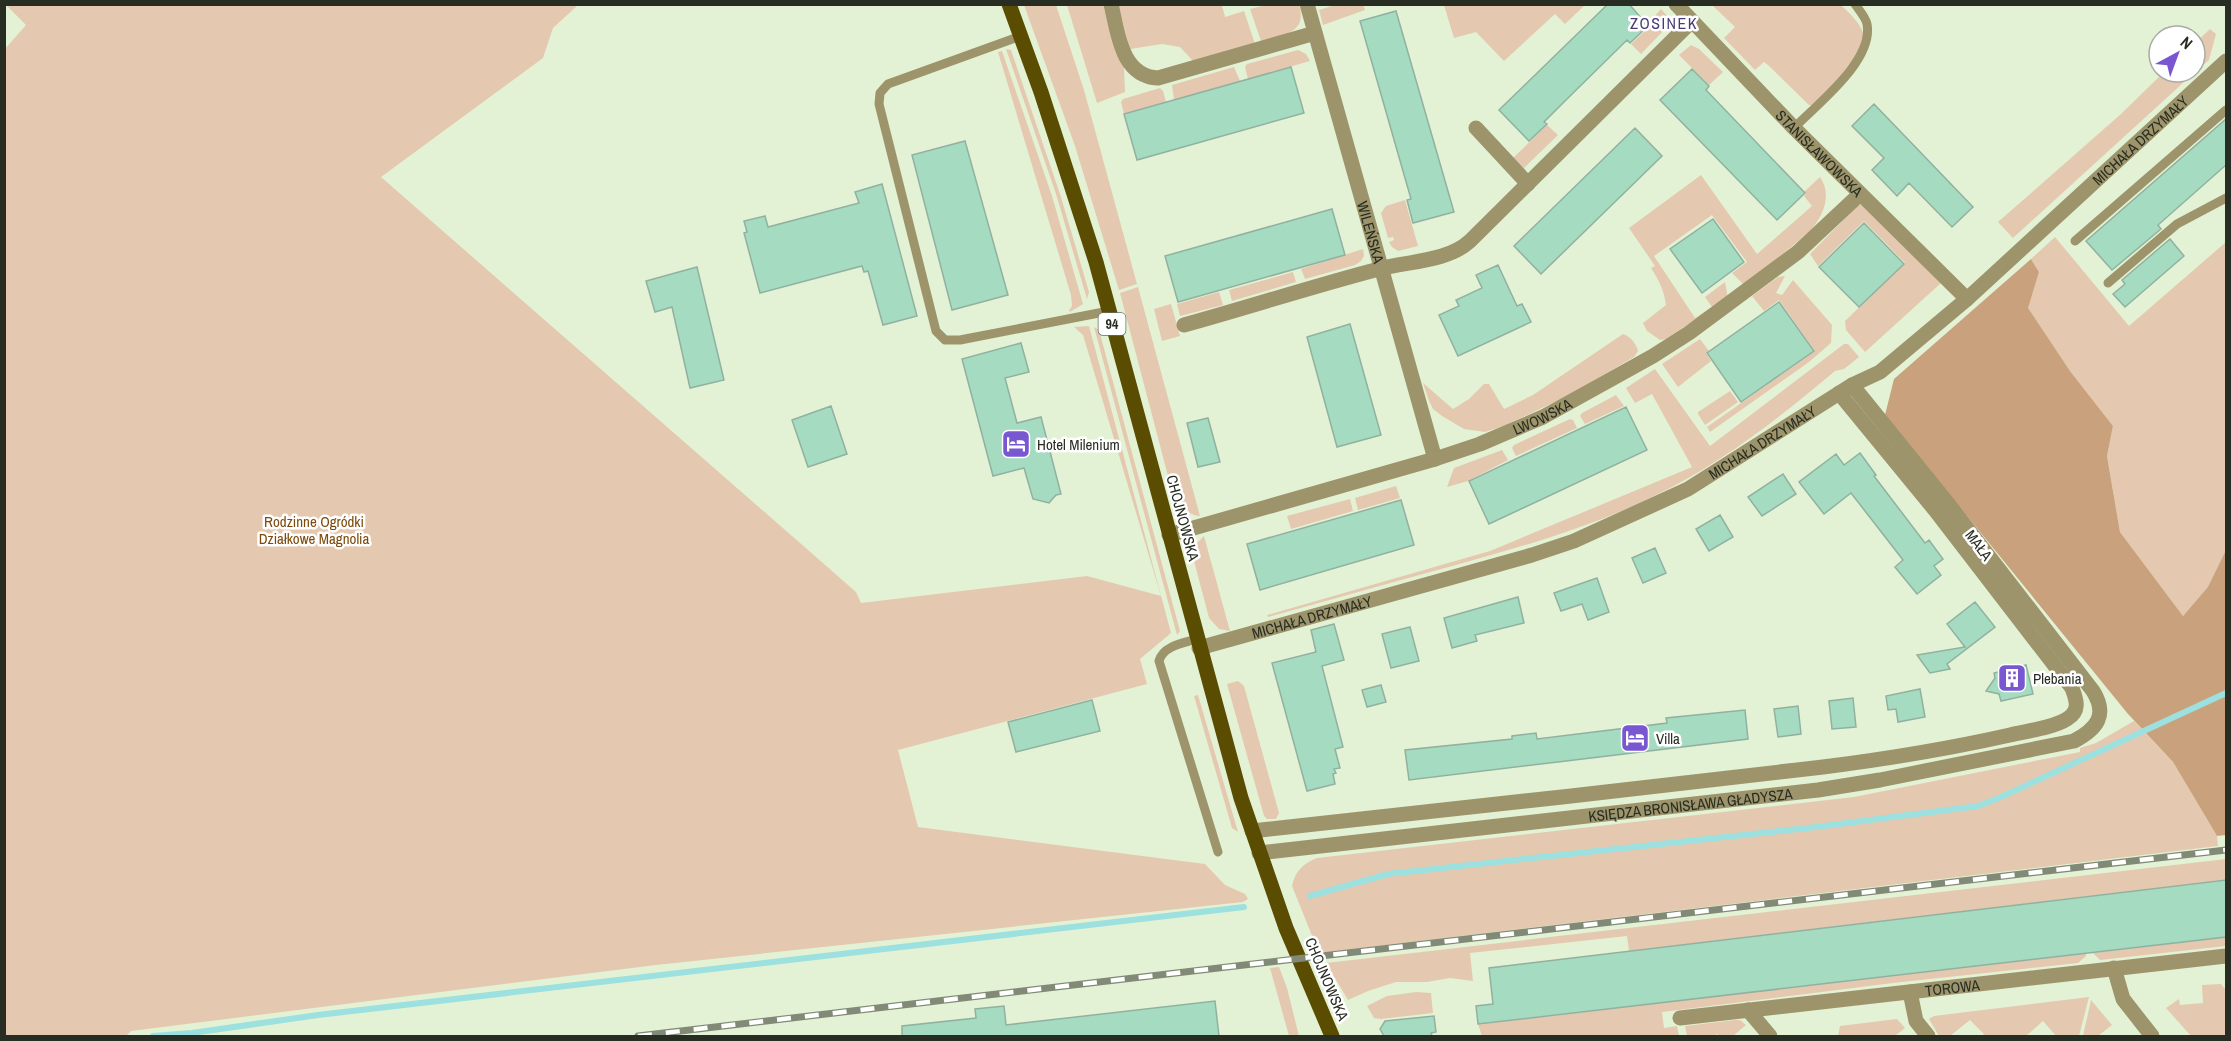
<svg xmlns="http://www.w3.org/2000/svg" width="2231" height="1041" viewBox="0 0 2231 1041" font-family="'Archivo Narrow',sans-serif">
<rect width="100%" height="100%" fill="#e3f2d4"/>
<!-- green -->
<path fill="#e4c9b0" d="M5,4L578,5L553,28L543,58L381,177L856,592L861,603L1087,576L1161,596L1083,335L1074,327L1089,326L1171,633L1140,659L1147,684L898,750L918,827L1205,864L1225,885L1245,894L1248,899L1243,902L656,965L131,1031L126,1036H5L4,50L26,25Z
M1363,4L1365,10L1323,25L1319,10L1335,5Z
M1024,5H1056L1084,90L1137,284L1119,290L1075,146Z
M1067,5H1106L1124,67L1125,92L1097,103Z
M1118,5H1222L1225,17L1244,11L1255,44L1193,61L1180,47L1162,44L1130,49Z
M1266,5H1299C1308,34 1282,35 1261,41L1250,9Z
M1444,5V4L1585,5L1565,24L1555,14L1504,61L1476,32L1454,38Z
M1712,5H1841C1848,12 1858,21 1862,30C1873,52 1827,90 1813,105H1809L1768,65L1764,62L1755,70L1724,38L1735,27Z
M1661,9L1668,17L1667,27L1641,54L1631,44L1650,26L1648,23Z
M2210,29L2216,34L2209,60L2195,72V43Z
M1691,45L1699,49L1723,72L1709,85L1679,55Z
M1006,49L1011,50L1061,197L1089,292L1087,299L1056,194Z
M1298,50L1306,54L1310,61L1248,79L1245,67L1247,64Z
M1002,51L1052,196L1083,304L1070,312L1069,310L1072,306L1071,295L998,52Z
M1234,67L1240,81L1174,100L1172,85Z
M2164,72H2195L2013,238L1998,222L2121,114Z
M1160,88L1163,91L1166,102L1124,114L1121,102L1123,99Z
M1547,125L1558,135L1524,168L1513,158Z
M1701,175L1757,254L1812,206L1804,196L1806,194L1804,192L1820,177C1832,194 1824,215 1811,230L1745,286L1732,273L1747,262L1712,215L1654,256L1695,318L1712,307L1705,297L1725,282L1728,298L1666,339L1660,340L1647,331L1643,323L1666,305C1664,291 1659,280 1651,268L1655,266L1629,228Z
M1405,200L1418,246L1398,251L1392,247L1389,242L1394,240L1393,237L1388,238L1381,213L1386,206Z
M1858,205H1862L1941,283L1865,352L1846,330L1845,321L1905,263L1864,221L1818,266L1810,254Z
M2055,237L2129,326L2226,242V550L2209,587L2183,616L2120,532L2107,456L2113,426L2070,371L2027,308L2039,272L2031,259Z
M1363,249L1364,256L1361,261L1355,265L1305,279L1301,269Z
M1293,272L1296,282L1232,301L1229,290Z
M1785,276L1776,293L1782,295L1793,280L1832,325L1831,343L1809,362L1710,432L1707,427L1815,351L1779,300L1764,311L1752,296L1778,277Z
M1138,287L1200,516C1187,515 1179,505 1173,495L1120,293Z
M1219,292L1223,305L1180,316L1177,304Z
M1171,304L1180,336L1162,341L1154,309Z
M1094,327L1099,330L1180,631L1177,635Z
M1623,334C1630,336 1636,343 1638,351L1634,357L1565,397L1504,426L1485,432L1464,429L1442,416L1433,409L1429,401L1423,383L1453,409L1469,399L1484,384H1489L1504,409L1533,395Z
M1700,339L1709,351L1706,353L1711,361L1678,387L1662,364Z
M1844,344H1848L1859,357L1844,369L1835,371C1779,418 1722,463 1656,495C1592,527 1524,546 1456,565C1393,582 1330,600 1268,617L1267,615L1490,551L1692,467L1652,394L1635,403L1626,388L1655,369L1710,446Z
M1730,391L1738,402L1705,425L1698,414V412Z
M1616,395L1624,406L1585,424L1580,416L1582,413Z
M1570,419L1573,420L1577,428L1516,456L1512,448L1514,445Z
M1502,450L1508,460L1468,481L1447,487L1454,468Z
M1396,486L1400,498L1358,510L1355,498Z
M1350,499L1353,511L1291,529L1287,516Z
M1204,536L1230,631L1219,629L1209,618L1193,557L1196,544Z
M1238,681L1244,686L1279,813L1276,819H1267L1264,816L1227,684Z
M1198,695L1238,832L1232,828L1194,696Z
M2134,721L2173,762L2217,836L2218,846L1319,953L1292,886C1295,871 1304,863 1317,858L1854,797L2080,752V748L2096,743Z
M2226,859V880L1629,951L1627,936L1470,953L1473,981L1450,978L1427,982H1396L1368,991L1348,1000L1326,963Z
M2226,937V946L2100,960L2093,953Z
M2086,953V956L2078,963L1893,983L1662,1012L1664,1028L1677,1026L1679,1036H1482L1478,1024Z
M1279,967L1287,988L1299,1036H1289L1270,968Z
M2221,984L2226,990V1036H2191L2166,1008L2179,999L2180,1005L2203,1003L2202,985Z
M1416,992L1431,993L1433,1013L1381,1019L1374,1018L1367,1006L1387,996Z
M2089,997L2079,1036H2056L2043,1021L2026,1036H1982L1984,1034L1970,1020L1950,1036H1939L1929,1019L1934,1016Z
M2091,1000L2112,1025L2098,1036H2083Z
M1897,1019L1905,1028L1895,1036H1838L1840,1026Z
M1735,1020H1740L1746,1025L1733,1036H1719L1717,1034L1714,1036H1687L1685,1026Z"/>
<!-- forest -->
<path fill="#c9a27d" d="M2031,259L2039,272L2028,308L2070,371L2113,426L2107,456L2120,532L2183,616L2208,587L2226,550V835L2217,836L2173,762L2128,714L1885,415L1894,379Z"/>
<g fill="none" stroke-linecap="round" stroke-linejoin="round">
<!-- stream -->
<path stroke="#9ce0df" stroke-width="6" d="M1310,896L1388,874L1816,827L1978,806L2001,797L2226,693
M153,1036L192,1033L318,1015L1244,907"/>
</g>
<!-- building -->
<path fill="#a5dbc0" stroke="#91b1a0" stroke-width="1.5" d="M1608,4H1629L1648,26L1630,43L1627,40L1567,99L1544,122L1547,124L1529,141L1499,110Z
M1396,11L1454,212L1413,223L1407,200L1411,199L1360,21Z
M1291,67L1304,113L1137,160L1124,114Z
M1692,69L1709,86L1706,90L1805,193L1777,220L1660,100Z
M1874,104L1973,207L1952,227L1909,183L1897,196L1872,170L1884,158L1852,126Z
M2226,119V165L2158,225L2161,229L2112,270L2086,241Z
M1635,128L1662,156L1541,274L1514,246Z
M965,141L1008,295L952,310L912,155Z
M882,184L917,316L883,325L868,271L864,272L862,266L760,293L744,233L747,232L744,221L765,216L768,227L859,203L855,192Z
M1332,209L1345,255L1178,302L1165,256Z
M1713,219L1744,262L1702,293L1670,249Z
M1864,223L1904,264L1859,307L1819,267Z
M2170,239L2184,256L2125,307L2113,294L2125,284L2122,280Z
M1498,265L1517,306L1522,304L1531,322L1458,356L1439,315L1459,306L1456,300L1482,288L1476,275Z
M697,267L724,380L690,388L672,307L655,312L646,281Z
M1779,302L1814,351L1741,402L1707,353Z
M1350,324L1381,435L1337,447L1307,337Z
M1021,343L1029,372L1005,378L1017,423L1041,417L1061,494L1056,495L1049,503L1033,499L1024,468L993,476L962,359Z
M831,406L847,454L808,467L792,420Z
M1626,407L1647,450L1489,524L1469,481Z
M1208,418L1220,462L1198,467L1187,423Z
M1860,453L1876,475L1874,476L1925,543L1929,540L1943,559L1934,566L1941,575L1917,594L1895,567L1903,560L1851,493L1824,514L1799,482L1836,454L1844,465Z
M1783,474L1796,494L1762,516L1748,497Z
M1401,500L1414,545L1260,590L1247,544Z
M1720,515L1733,537L1709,551L1696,529Z
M1655,548L1666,573L1643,583L1632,558Z
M1597,578L1609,612L1588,620L1582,604L1561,611L1554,593Z
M1518,597L1524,623L1475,635L1477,641L1452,648L1444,618Z
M1975,602L1995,627L1947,664L1950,669L1930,673L1917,655L1965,647L1947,624Z
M1334,624L1344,660L1322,666L1343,747L1335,749L1340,768L1334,769L1336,773L1333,774L1335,784L1307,791L1272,663L1316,652L1311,630Z
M1410,627L1419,661L1391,668L1382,634Z
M2026,665L2033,694L2001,701L1999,694L1986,691L1995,678L1994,673Z
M1381,685L1386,702L1367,707L1362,690Z
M1920,689L1925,717L1898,722L1896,709L1888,710L1886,696Z
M1853,698L1856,727L1832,729L1829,701Z
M1092,700L1100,731L1016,752L1008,722Z
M1798,706L1801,734L1778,737L1774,709Z
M1745,710L1748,739L1409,780L1405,750L1512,739V736L1536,733L1537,739L1667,723L1666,718Z
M2226,880V937L1478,1024L1476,1006L1493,1004L1489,968Z
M1215,1001L1219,1036H902V1026L976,1018L975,1009L1004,1006L1006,1025Z
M1434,1016L1436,1032L1431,1033L1432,1036H1384L1380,1029L1385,1021Z"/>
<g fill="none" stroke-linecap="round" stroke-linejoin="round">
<!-- lane -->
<path stroke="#9d946b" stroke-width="9" d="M1021,36L888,84L880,93L879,104L936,331L945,340H960L1109,311
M1794,128C1817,104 1874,61 1867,24C1866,18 1859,10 1855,4
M2075,241L2226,110
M2108,283L2177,224L2226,198
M1197,639C1183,643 1163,646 1159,661L1218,852"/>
<!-- street -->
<g stroke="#9d946b" stroke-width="15">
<path d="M1111,4C1118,33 1121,76 1158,78L1315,33"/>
<path id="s1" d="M1307,4L1435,459"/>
<path id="s2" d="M1676,4L1794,128L1967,299"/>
<path d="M1476,128L1528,184"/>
<path d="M1184,325C1249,307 1314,286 1379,269C1408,261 1447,262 1470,241L1692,21"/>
<path id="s3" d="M1169,535L1435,459L1480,444L1543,417L1653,356L1689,333L1798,252L1860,194"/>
<path id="s4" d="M1199,648L1532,555L1574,541L1688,489L1852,385L1880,372L1967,299L2226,61"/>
<path d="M1252,831C1442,811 1633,789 1823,767C1886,759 1948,749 2010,735C2026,731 2053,728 2067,719C2080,711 2077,701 2072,688L1935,510L1839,393"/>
<path id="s5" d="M1259,853L1818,790L1880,780L2074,741C2097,729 2108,715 2093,691L1950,506L1852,385"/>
<path d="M2114,968L2123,999L2152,1036"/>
<path d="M1910,992L1916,1021L1928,1036"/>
<path d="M1748,1010L1770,1036"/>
<path id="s6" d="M1680,1018L2226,956"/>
</g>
<!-- primary -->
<path stroke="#5a4c00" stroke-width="15" d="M1009,4L1041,92L1096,262L1241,798L1286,928L1332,1036"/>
<!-- rail casing -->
<g stroke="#808a76" stroke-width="7">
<path id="rail" d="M638,1036L2226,850"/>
</g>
<!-- rail -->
<use href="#rail" stroke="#fff" stroke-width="4.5" stroke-dasharray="14" stroke-linecap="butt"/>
</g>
<!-- icons -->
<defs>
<g id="hotel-square" transform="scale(1.5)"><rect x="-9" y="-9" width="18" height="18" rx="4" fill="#7957d1" stroke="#fff"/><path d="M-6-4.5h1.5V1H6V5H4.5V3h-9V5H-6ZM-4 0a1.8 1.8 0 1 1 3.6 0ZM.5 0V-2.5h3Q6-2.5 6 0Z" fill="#fff"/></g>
<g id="building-square" transform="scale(1.5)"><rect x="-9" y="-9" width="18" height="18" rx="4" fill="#7957d1" stroke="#fff"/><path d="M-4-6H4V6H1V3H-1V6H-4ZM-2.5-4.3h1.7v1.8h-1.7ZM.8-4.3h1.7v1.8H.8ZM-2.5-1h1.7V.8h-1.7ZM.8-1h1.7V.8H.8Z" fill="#fff"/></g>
</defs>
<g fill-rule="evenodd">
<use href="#hotel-square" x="1016" y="444"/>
<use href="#building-square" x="2012" y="678"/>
<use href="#hotel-square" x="1635" y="738"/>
</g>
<g text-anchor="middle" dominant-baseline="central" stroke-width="5" stroke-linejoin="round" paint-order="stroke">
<!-- shield labels -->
<rect fill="#fff" stroke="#686c64" stroke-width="1.5" x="1098.5" y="313" width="27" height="22" rx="4.5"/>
<g font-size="14" font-weight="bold" fill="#272d22">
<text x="1112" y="324">94</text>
</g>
<!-- street labels -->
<g font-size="15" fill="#272d22" stroke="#fff">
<text stroke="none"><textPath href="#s4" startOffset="1089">MICHAŁA DRZYMAŁY</textPath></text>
<text stroke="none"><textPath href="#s2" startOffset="207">STANISŁAWOWSKA</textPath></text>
<text stroke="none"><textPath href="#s1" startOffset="237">WILEŃSKA</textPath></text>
<text stroke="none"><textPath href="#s3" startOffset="392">LWOWSKA</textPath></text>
<text stroke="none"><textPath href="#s4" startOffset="603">MICHAŁA DRZYMAŁY</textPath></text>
<text transform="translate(1183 518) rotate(75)">CHOJNOWSKA</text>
<text transform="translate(1979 545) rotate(53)">MAŁA</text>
<text stroke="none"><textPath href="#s4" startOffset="117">MICHAŁA DRZYMAŁY</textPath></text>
<text stroke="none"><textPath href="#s5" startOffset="434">KSIĘDZA BRONISŁAWA GŁADYSZA</textPath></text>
<text transform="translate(1327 979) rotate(67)">CHOJNOWSKA</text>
<text stroke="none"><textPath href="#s6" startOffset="274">TOROWA</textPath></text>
</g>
<!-- poi labels -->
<g font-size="15" fill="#272d22" stroke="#fff" text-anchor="start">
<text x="1037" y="444">Hotel Milenium</text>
<text x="2033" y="678">Plebania</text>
<text x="1656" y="738">Villa</text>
</g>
<!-- park labels -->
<g font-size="15" fill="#7d4a0c" stroke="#fff">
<text x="314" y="521">Rodzinne Ogródki<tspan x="314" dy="17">Działkowe Magnolia</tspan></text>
</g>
<!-- neighbourhood labels -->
<g font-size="16" letter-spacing="1.5" fill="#4a3b78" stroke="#fff">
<text x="1664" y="23">ZOSINEK</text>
</g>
</g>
<!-- border -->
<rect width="2231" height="1041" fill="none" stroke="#272d22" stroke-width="12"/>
<!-- north arrow -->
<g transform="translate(2177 54) rotate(41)"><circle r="28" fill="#ffffff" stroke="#a9aba7" stroke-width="1.5"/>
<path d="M0-4.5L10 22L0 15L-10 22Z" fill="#7957d1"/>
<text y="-9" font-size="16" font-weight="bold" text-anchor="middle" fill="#272d22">N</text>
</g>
</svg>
